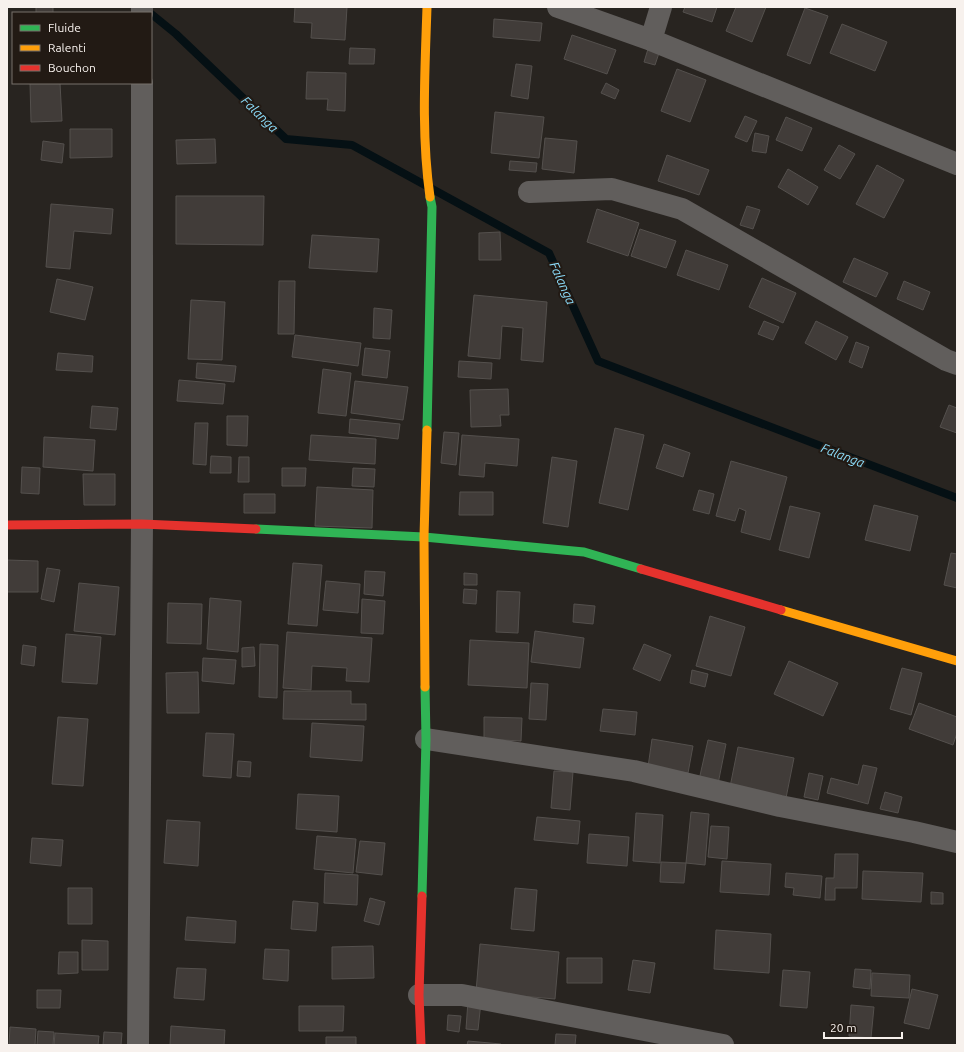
<svg xmlns="http://www.w3.org/2000/svg" width="964" height="1052" viewBox="0 0 964 1052" font-family="Ubuntu,sans-serif">
<rect width="100%" height="100%" fill="#282420"/>
<g fill="none" stroke-linecap="round" stroke-linejoin="round">
<!-- stream -->
<path stroke="#051014" stroke-width="8" d="M144,8L176,34L286,139L352,145L549,253L598,361L957,498"/>
</g>
<!-- building -->
<path fill="#413c39" stroke="#54504d" d="M36,7H53V13H36Z
M295,7H347L345,40L311,38L312,23L294,22Z
M685,7H717L712,22L683,12Z
M736,7H766L752,42L726,31Z
M805,8L828,16L810,64L787,55Z
M494,19L542,23L540,41L493,37Z
M842,24L887,42L875,71L830,53Z
M572,35L616,50L607,74L564,59Z
M350,48L375,49L374,64H349Z
M648,49L659,53L655,65L644,62Z
M516,64L532,66L528,99L511,96Z
M677,69L706,80L690,122L661,111Z
M307,72L346,73L345,111L327,110L328,99H306Z
M30,83H60L62,121L31,122Z
M606,83L619,90L615,99L601,93Z
M495,112L544,117L539,158L491,153Z
M745,116L757,121L747,142L735,137Z
M786,117L812,128L802,151L776,140Z
M70,129H112V157L70,158Z
M755,133L769,136L766,153L752,151Z
M545,138L577,141L574,173L542,169Z
M215,139L216,163L177,164L176,140Z
M43,141L64,144L62,163L41,160Z
M839,145L855,154L840,179L824,170Z
M667,155L709,170L699,195L658,181Z
M510,161L537,163L536,172L509,170Z
M877,165L904,180L884,218L856,204Z
M788,169L818,187L808,205L778,187Z
M176,196H264L263,245L176,244Z
M51,204L113,209L111,234L74,231L70,269L46,267Z
M747,206L760,210L753,229L740,225Z
M597,209L639,223L628,256L587,242Z
M640,229L676,241L666,268L631,256Z
M500,232L501,260H479V233Z
M312,235L379,239L377,272L309,268Z
M686,250L728,265L719,290L677,275Z
M854,258L888,273L876,297L843,282Z
M762,278L796,293L783,323L749,307Z
M57,279L93,287L85,320L50,312Z
M279,281H295L294,334H278Z
M904,281L930,292L923,310L897,299Z
M474,295L547,302L543,362L521,360L523,328L502,326L500,359L468,356Z
M191,300L225,302L222,360L188,359Z
M374,308L392,310L390,339L373,338Z
M764,321L779,327L773,340L758,334Z
M816,321L848,337L836,360L805,343Z
M295,335L361,343L358,366L292,357Z
M856,342L869,347L862,368L849,362Z
M365,348L390,351L387,378L362,375Z
M58,353L93,356L92,372L56,370Z
M459,361L492,363L491,379L458,377Z
M197,363L236,366L234,382L196,378Z
M323,369L351,373L346,416L318,413Z
M179,380L225,384L223,404L177,401Z
M355,381L408,387L403,420L351,413Z
M508,389L509,415H500L501,426L471,427L470,390Z
M949,405L957,408V433L940,427Z
M92,406L118,408L116,430L90,428Z
M227,416H248L247,446L227,445Z
M350,419L400,424L398,439L349,433Z
M195,423H208L206,465L193,464Z
M615,428L644,435L628,510L599,503Z
M444,432L459,433L456,465L441,463Z
M311,435L376,439L375,464L309,460Z
M462,435L519,439L517,466L485,463L484,477L459,475Z
M44,437L95,440L93,471L43,467Z
M664,444L690,453L683,477L656,468Z
M211,456L231,457V473H210Z
M239,457H249V482H238Z
M552,457L577,461L568,527L543,523Z
M731,461L787,477L770,540L741,532L746,511L739,508L735,521L716,516Z
M22,467L40,468L39,494L21,493Z
M282,468H306L305,486H282Z
M353,468L375,469L374,487L352,486Z
M83,474H115V505H84Z
M317,487L373,490L372,528L315,526Z
M699,490L714,494L709,514L693,510Z
M460,492H493V515H459Z
M244,494H275V513H244Z
M874,505L918,516L910,551L865,540Z
M790,506L820,513L809,558L779,550Z
M951,553L957,554V588L944,585Z
M7,560L38,561V592H7Z
M293,563L322,565L317,626L288,624Z
M47,568L60,570L54,602L41,599Z
M365,571L385,572L383,596L364,594Z
M464,573L477,574V585H464Z
M326,581L360,584L358,613L323,610Z
M79,583L119,587L115,635L74,631Z
M464,589L477,590L476,604L463,603Z
M497,591L520,592L518,633L496,632Z
M210,598L241,601L238,652L207,649Z
M362,599L385,601L383,634L361,633Z
M168,603L202,604L201,644L167,643Z
M574,604L595,606L593,624L573,622Z
M710,616L745,627L731,676L696,666Z
M535,631L584,638L580,668L531,662Z
M287,632L372,638L369,682L346,681L347,668L312,666L311,690L283,688Z
M66,634L101,637L97,684L62,682Z
M470,640L529,643L527,688L468,685Z
M260,644L278,645L277,698L259,697Z
M644,644L671,655L660,681L633,669Z
M23,645L36,647L34,666L21,664Z
M254,647L255,666L242,667V648Z
M203,658L236,660L234,684L202,681Z
M789,661L838,683L823,716L774,694Z
M902,668L922,673L911,715L890,709Z
M692,670L708,674L705,687L690,683Z
M198,672L199,713H167L166,673Z
M531,683L548,684L546,720L529,719Z
M284,691H351V704H366V720L283,719Z
M919,703L957,717V733L953,745L909,729Z
M603,709L637,712L635,735L600,731Z
M58,717L88,719L83,786L52,784Z
M484,717L522,718L521,741L484,739Z
M312,723L364,726L362,761L310,757Z
M206,733L234,734L231,778L203,776Z
M652,739L693,746L688,773L648,767Z
M708,740L726,744L718,784L699,780Z
M738,747L794,758L786,798L730,787Z
M238,761L251,762L250,777L237,776Z
M863,765L877,768L868,804L827,793L831,778L858,785Z
M554,771L573,772L570,810L551,808Z
M809,773L823,776L818,800L804,797Z
M885,792L902,797L898,813L880,809Z
M298,794L339,796L337,832L296,829Z
M691,812L709,814L705,865L686,863Z
M636,813L663,815L660,863L633,861Z
M537,817L580,821L578,844L534,840Z
M167,820L200,822L198,866L164,863Z
M711,826L729,827L727,859L708,857Z
M589,834L629,837L627,866L587,863Z
M317,836L356,839L353,873L314,869Z
M32,838L63,840L61,866L30,863Z
M360,841L385,843L382,875L356,872Z
M835,854H858L857,888H835V900H825L826,878H834Z
M722,861L771,864L769,895L720,892Z
M661,862L686,863L684,883L660,882Z
M863,871L923,873L921,902L862,899Z
M325,873L358,875L357,905L324,903Z
M786,873L822,876L820,898L793,895L794,888L785,887Z
M68,888H92V924H68Z
M515,888L537,890L534,931L511,929Z
M931,892L943,893V904H931Z
M370,898L385,902L379,925L364,921Z
M293,901L318,903L316,931L291,929Z
M187,917L236,921L235,943L185,940Z
M716,930L771,934L769,973L714,969Z
M82,940L108,941V970H82Z
M480,944L559,952L555,999L476,992Z
M373,946L374,978L332,979V947Z
M265,949L289,950L288,981L263,979Z
M59,952H78V973L58,974Z
M567,958H602V983H567Z
M633,960L655,963L650,993L628,990Z
M177,968L206,969L204,1000L174,998Z
M855,969L871,970L870,989L853,987Z
M783,970L810,972L807,1008L780,1006Z
M872,973L910,975L909,998L871,996Z
M912,989L938,995L929,1029L904,1023Z
M37,990H61L60,1008H37Z
M468,1001L481,1002L478,1030L466,1029Z
M851,1005L874,1007L871,1038L849,1036Z
M299,1006H344L343,1031H299Z
M448,1015L461,1016L459,1032L447,1030Z
M171,1026L225,1030L224,1045H170Z
M10,1027L36,1029L35,1045H9Z
M38,1031L54,1032L53,1045H37Z
M104,1032L122,1033L121,1045H103Z
M55,1033L99,1036L98,1045H54Z
M556,1034L576,1035L575,1045H555Z
M326,1037H356V1045H326Z
M468,1041L501,1044V1045H467Z"/>
<g fill="none" stroke-linecap="round" stroke-linejoin="round">
<!-- street -->
<path stroke="#615e5c" stroke-width="22" d="M558,7L651,40L957,164
M142,13V7
M651,40L661,7
M529,192L612,189L682,209L946,360L957,364
M426,739L634,771L780,806L914,832L957,842
M419,995H462L723,1045
M138,1045L142,524V83"/>
<!-- fast -->
<path stroke="#30b455" stroke-width="9" d="M427,430L432,207L430,197
M256,529L424,537L584,552L641,569
M422,896L426,739L425,687"/>
<!-- slow -->
<path stroke="#ff9f0a" stroke-width="9" d="M427,7C425,70 421,134 430,197
M781,610L957,661
M425,687L424,537L427,430"/>
<!-- jam -->
<path stroke="#e5322d" stroke-width="9" d="M7,525L142,524L256,529
M641,569L781,610
M421,1045L419,995L422,896"/>
</g>
<g text-anchor="middle" dominant-baseline="central" stroke-width="4" stroke-linejoin="round" paint-order="stroke">
<!-- water labels -->
<g font-size="13" font-style="italic" fill="#8bdcfa" stroke="#221a14">
<text transform="translate(260 114) rotate(44)">Falanga</text>
<text transform="translate(563 283) rotate(66)">Falanga</text>
<text transform="translate(843 455) rotate(21)">Falanga</text>
</g>
</g>
<!-- border -->
<rect width="964" height="1052" fill="none" stroke="#f7f1ed" stroke-width="16"/>
<!-- legend -->
<rect x="12" y="12" width="140" height="72" fill="#221a14" stroke="#77706b"/>
<rect x="20" y="25" width="20" height="6" fill="#30b455" stroke="#77706b"/>
<text x="48" y="32" font-size="12" fill="#f7f1ed">Fluide</text>
<rect x="20" y="45" width="20" height="6" fill="#ff9f0a" stroke="#77706b"/>
<text x="48" y="52" font-size="12" fill="#f7f1ed">Ralenti</text>
<rect x="20" y="65" width="20" height="6" fill="#e5322d" stroke="#77706b"/>
<text x="48" y="72" font-size="12" fill="#f7f1ed">Bouchon</text>
<!-- scale -->
<path d="M824 1032v6h78v-6" fill="none" stroke="#f7f1ed" stroke-width="2"/>
<text x="830" y="1032" font-size="12" fill="#f7f1ed" stroke="#221a14" stroke-width="3" paint-order="stroke">20 m</text>
</svg>
